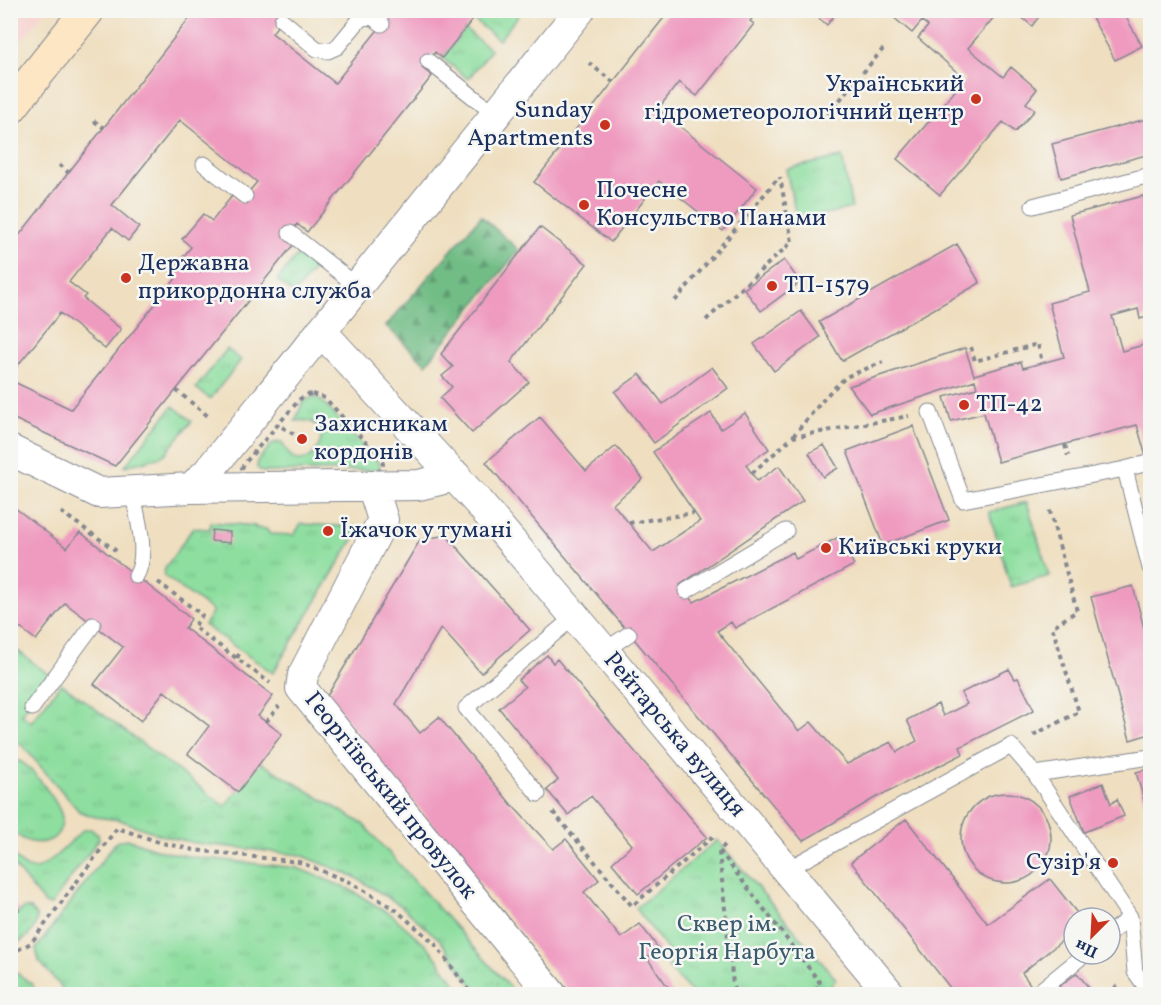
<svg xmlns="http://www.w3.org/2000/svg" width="1161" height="1005" viewBox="0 0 1161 1005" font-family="Vollkorn,serif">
<defs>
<pattern id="grass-tufts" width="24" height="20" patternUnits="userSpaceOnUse" patternTransform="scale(1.5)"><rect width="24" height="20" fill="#8dde9f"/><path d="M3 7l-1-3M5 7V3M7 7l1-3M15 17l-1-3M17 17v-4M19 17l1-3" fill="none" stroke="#79bf8b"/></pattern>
<pattern id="forest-firs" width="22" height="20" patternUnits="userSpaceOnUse" patternTransform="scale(1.5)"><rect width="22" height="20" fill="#72bd86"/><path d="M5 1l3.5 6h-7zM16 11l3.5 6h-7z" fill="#5d9a71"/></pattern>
</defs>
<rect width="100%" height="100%" fill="#f6f6f2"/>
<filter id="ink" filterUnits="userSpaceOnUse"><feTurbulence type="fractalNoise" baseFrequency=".0167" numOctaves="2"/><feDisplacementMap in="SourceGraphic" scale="12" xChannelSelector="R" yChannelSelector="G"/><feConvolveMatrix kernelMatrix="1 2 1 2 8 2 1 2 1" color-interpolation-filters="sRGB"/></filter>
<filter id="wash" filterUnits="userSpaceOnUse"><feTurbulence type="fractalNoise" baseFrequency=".008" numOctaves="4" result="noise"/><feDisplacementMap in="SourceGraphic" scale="24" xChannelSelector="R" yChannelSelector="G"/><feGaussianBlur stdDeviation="1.35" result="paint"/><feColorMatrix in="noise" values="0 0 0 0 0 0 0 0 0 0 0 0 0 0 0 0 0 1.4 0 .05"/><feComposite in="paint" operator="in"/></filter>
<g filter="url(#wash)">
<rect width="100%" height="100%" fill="#efdfc0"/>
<!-- built -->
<path fill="#f7d0ce" d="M11,10L45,11L11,54L10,11Z"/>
<!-- grass -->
<path fill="url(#grass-tufts)" stroke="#54867e" stroke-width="1.5" d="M480,11V10L522,11L499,40L473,19Z
M465,29L491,50L468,79L442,58Z
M842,157L852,208L797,220L786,169Z
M301,251L318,264L294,294L277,280Z
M227,349L241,360L210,399L196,388Z
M313,397L322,401L378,462L380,465L378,470L263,472L257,468L258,460L273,443L282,442C304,495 350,413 295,421L303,402Z
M173,406L192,421L165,454L158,458L125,466Z
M1027,502L1049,576L1011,587L989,512Z
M211,522L255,526V528L266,529L270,534L294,535L301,524L356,527L358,531L273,673L204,625L213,611L164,576L165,568L193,528L210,529Z
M10,645L48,674L34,698L21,714L31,722L61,683L225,806L260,762L363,824L516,994H477L473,986L440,940L400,905L355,877L301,855L195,843L164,836L120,820L95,817L79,811L22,745L14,741H11Z
M10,759C15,760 20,761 23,763C34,771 63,807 62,820C61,845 33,848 17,835L13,838L11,835Z
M91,829L98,834L99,839L51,905L45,904L11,862V852C16,858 24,869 33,869C45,870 73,839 83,830Z
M127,839L161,851L193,857L297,868L349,889L392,915L430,949L463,994H67L39,961L36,949L116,842Z
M717,840L836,979L825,994H693L668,967L675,960L636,908Z
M25,908L31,909L37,917C35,934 24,939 11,947V917Z
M11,969L32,984L37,994H11Z"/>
<!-- forest -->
<path fill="url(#forest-firs)" stroke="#467672" stroke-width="1.5" d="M481,216L519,250L426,364L386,326Z"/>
<g id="blocks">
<!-- building -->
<path fill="#ef9bc0" d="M196,10H289L272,33L335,83L389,16L386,13L389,10H480L442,58L435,52L422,68L432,76L307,232L297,224L286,239L293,245L115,466L10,417V380L71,409L177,277L171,272L191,247L182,239L203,214L212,221L232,196L240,202L257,182L180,120L112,205L139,227L128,241L112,228L69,282L86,295L83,298L121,329L105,349L60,313L10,375V247Z
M670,10H758L750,21L754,24L697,96L679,82L658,109L757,188L723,231L659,181L611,242L534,182Z
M809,10H838L827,25Z
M885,10H1000L968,48L1003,77L1011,67L1037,89L1026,103L1035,110L1015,132L1003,122L940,195L897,159L965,79L918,38L928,26L922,21L912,33Z
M1013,10H1044L1032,26Z
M1088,10H1122L1142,46L1115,60Z
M1150,118V154L1061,178L1052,144Z
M1143,196L1150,224V316L1140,319L1138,309L1112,316L1122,351L1150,343V471L1137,425L998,462L984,413L951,421L944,397L977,388L975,380L870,414L849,386L965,348L974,375L1021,362L1023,368L1064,357L1049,303L1090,292L1070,215Z
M540,227L587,264L511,362L529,382L472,433L440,398L452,387L442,376L453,367L441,354Z
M957,244L980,283L842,361L819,322Z
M784,260L800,282L761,311L744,289Z
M801,311L820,337L774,371L754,344Z
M712,367L728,388L654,443L615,392L640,374L663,404Z
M711,413L721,429L745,413L769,449L746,465L757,481L779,466L803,501L680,585L694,602L793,552L796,559L839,537L854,565L735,628L731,622L717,631L799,731L811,722L847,764L891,742L897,752L917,741L907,720L938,704L943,716L967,704L961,693L1009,669L1015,679L1018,678L1034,710L960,747L963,754L873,799L803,841L486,462L540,417L586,471L616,446L643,479L613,504L653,552L700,521L653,452Z
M913,426L949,520L883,545L847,451Z
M824,445L838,468L823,477L809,453Z
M10,504L67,548L80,532L191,619L185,628L273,696L258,716L282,734L238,792L188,754L209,726L164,691L141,721L94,684L123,647L65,603L36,640L10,620Z
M212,530L230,532V543L211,541Z
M446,535L530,630L481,673L441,628L396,704L420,733L439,717L511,804L553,849L566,839L599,880L584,892L621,938L640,924L659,949L647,958L673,994H571L327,696L420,540Z
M1133,586L1150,651V734L1130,740L1091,597Z
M547,655L553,663L557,659L707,837L638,894L612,863L632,845L591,796L568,815L547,790L558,780L499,708L525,687L518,680Z
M1150,769V822L1136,772Z
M1103,783L1111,804L1117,799L1124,816L1084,832L1070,796Z
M961 838a45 45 0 1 1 90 0a45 45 0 1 1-90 0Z
M906,819L988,924L1050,879L1081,918H1074V931L1022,973L1037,994H955L851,862Z
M10,900L19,910L10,917Z
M1077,973L1094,994H1050Z"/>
</g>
</g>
<g filter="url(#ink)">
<use href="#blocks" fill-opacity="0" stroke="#85878f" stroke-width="1.5"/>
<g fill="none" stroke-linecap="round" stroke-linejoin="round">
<!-- service casing -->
<g stroke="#85878f" stroke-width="17">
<path id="service" d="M282,20L317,49L328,51L337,47L361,18L372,17L382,24
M428,61L496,115
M204,164L245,196
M1033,206L1150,175
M290,233L357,286
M930,412L963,500L1125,469
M1148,463L1125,469L1150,568
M132,491C137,515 149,555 136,576
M686,591L786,531
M604,651L629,634
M32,708L93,625
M1035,774L1130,917L1135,972L1150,993
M538,794L466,708L575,616
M786,870L1011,746L1035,774L1150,757
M1110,933L1130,917
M1036,994L1085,954"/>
</g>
<!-- minor casing -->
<g stroke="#85878f" stroke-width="32">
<path id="minor" d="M321,331L478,502L604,651L890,994
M10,450L99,493L191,488L419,485L456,476
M372,485L383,520L303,675L301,688L551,994
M191,488L207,473L580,10"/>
</g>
<!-- secondary casing -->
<g stroke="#85878f" stroke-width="35">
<path id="secondary" d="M10,108L88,10"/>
</g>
<!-- path -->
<path stroke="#85878f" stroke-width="4" stroke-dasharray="4.5 4.5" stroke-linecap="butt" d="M589,63L613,82
M828,114L883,49
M94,121L104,128
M59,165L69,173
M10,243L13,245
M675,301L779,177
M706,320L792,242L780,177
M971,347L975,361L1038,344L1042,363
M176,390L209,417
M312,394L325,398L381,459L383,464L382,469L374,475H246L242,468L244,464L300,399L306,395Z
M282,427L302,439
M793,436L829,393L846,377L883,362
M1065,445L1068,456
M752,473L793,437L909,416
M61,512L118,552
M629,523L694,513
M158,582L202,615L194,627L270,683
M237,658L240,652
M266,722L279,706
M1033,735L1079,712L1052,627L1077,611L1049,508
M553,812L632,906L716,834
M725,845L719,850L821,984L811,994
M719,852L734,994
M10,954L31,943L117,828L162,843L194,850L299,862L352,883L396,910L435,944L467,988L470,994
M1107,994L1118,986"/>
<!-- service -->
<use href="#service" stroke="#fff" stroke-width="15"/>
<!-- minor -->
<use href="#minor" stroke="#fff" stroke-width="30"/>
<!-- secondary -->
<use href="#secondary" stroke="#fce6c4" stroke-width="33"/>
</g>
</g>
<!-- markers -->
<g fill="#c8321e" stroke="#f6f6f2" stroke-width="2">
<circle cx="976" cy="99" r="6"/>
<circle cx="605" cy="125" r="6"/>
<circle cx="584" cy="205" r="6"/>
<circle cx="126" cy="278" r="6"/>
<circle cx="772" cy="286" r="6"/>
<circle cx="964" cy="405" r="6"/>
<circle cx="302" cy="439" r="6"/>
<circle cx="328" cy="531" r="6"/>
<circle cx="826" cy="548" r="6"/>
<circle cx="1113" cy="863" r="6"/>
</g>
<g text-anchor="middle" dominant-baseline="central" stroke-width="5" stroke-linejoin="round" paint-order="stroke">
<!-- poi labels -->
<g font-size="24" fill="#1b2f5e" stroke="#f6f6f2" text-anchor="start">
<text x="964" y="85" text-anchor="end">Український<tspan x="964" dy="28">гідрометеорологічний центр</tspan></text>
<text x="593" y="111" text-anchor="end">Sunday<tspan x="593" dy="28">Apartments</tspan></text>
<text x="596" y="191">Почесне<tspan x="596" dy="28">Консульство Панами</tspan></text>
<text x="138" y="264">Державна<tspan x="138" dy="28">прикордонна служба</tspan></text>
<text x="784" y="286">ТП-1579</text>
<text x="976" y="405">ТП-42</text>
<text x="314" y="425">Захисникам<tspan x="314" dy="28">кордонів</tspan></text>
<text x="340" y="531">Їжачок у тумані</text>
<text x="838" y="548">Київські круки</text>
<text x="1101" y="863" text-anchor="end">Сузір'я</text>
</g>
<!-- street labels -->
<g font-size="24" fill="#1b2f5e" stroke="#f6f6f2">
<text transform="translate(674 735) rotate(50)">Рейтарська вулиця</text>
<text transform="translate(390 796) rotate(51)">Георгіївський провулок</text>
</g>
<!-- park labels -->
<g font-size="24" fill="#385b6e" stroke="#f6f6f2">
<text x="727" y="925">Сквер ім.<tspan x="727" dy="28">Георгія Нарбута</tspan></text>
</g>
</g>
<!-- margin -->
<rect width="1161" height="1005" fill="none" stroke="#f6f6f2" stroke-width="36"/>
<!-- north arrow -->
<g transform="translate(1092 936) rotate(204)"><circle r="28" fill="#f6f6f2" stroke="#9ea6b7" stroke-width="1.5"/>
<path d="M0-4.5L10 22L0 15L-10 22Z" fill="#c8321e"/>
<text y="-9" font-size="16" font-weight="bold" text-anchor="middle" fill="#1b2f5e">Пн</text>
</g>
</svg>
